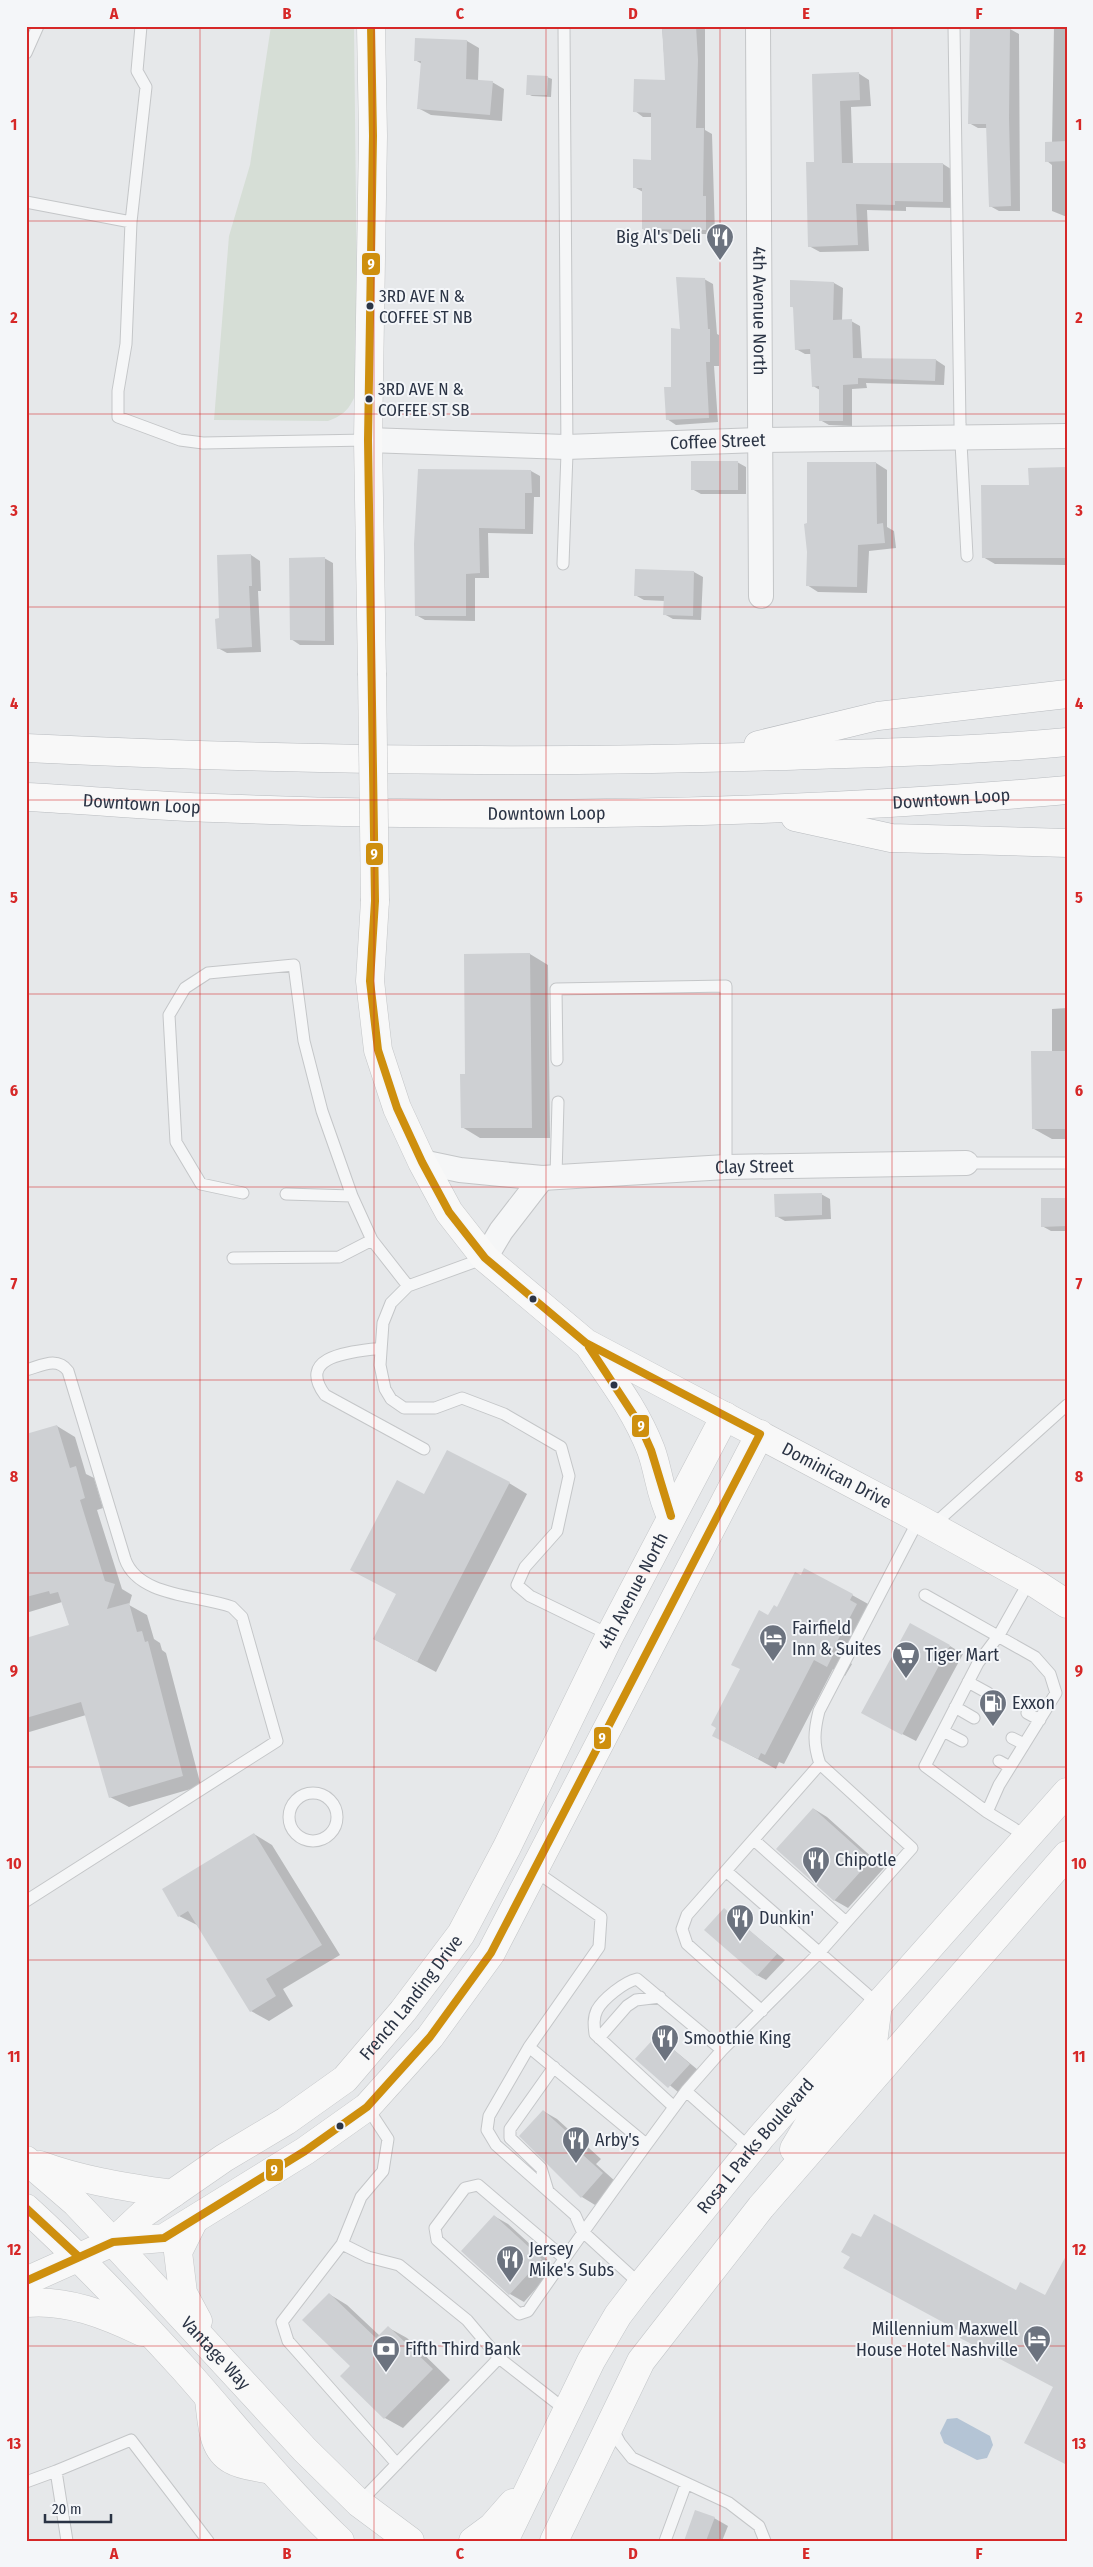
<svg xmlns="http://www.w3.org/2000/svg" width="1093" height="2567" viewBox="0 0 1093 2567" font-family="'Fira Sans Condensed',sans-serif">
<rect width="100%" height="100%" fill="#e6e8ea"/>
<!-- green -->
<path fill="#d6ded6" d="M271,26H354L358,389C351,406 346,415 328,421L214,420L229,236L250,165Z"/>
<!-- water -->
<path fill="#b4c4d5" d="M957,2418L990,2436L993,2445L987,2458L977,2460L944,2443L940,2433L947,2419Z"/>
<!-- shadow -->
<path fill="#0003" d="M662,26H705V130L712,134L715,234H652L643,229V192L634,187L652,161V117H643L635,111L666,81Z
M1054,26H1067V217L1052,211V165L1047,161L1052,143Z
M1010,29L1019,34L1020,211H999L990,206L988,128H978L969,123Z
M467,41L479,48L478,81L492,82L504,89L502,121L431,115L418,108L422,64L415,60Z
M858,73L869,80L871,106L851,107L853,164H943L954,171V208L906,207V211L867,210L869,251L820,252L809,246L815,164L813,75Z
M547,77L552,79L551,97L532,96L528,94Z
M704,279L713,284L717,334L719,335V366H714L718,422L676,425L667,419L681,330Z
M834,283L843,288L842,321H851L860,326L862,359L936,360L945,366L944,385L866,383L867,388L852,389V426L829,425L820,420V390L813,386L812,354H805L796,349L794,308L791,306Z
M737,462L746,467V494H701L692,489Z
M808,463H876L887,470V527L894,531L896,548L869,551L867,593L818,592L807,585Z
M1067,468V591L1066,565L995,564L983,557L1030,487Z
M420,471H531L540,476V497H534L533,534L488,533L489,578H475V621L425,620L416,615Z
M251,555L260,561L261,591H258L261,652L227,653L218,648L220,620Z
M324,558L333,563L334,645H300L291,639Z
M694,572L703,577L701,620L673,619L664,614L665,601L644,600L635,595Z
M530,954L548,965L550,1138H480L462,1127L466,1075Z
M1067,1008V1139H1052L1034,1129L1052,1052V1009Z
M821,1194L830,1199L831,1219L785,1221L776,1216Z
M1067,1199V1231H1051L1042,1226Z
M57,1426L75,1437L86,1474L94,1478L103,1508L97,1510L122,1589L132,1595L129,1605L147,1615L154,1639L160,1643L162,1650L166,1653L201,1786L129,1807L110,1797L86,1715L26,1733V1639L70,1626L62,1602L26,1613V1435Z
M509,1483L527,1494L436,1672L374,1639L397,1594L425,1495Z
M852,1595L870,1605L849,1662L852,1664L845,1676L833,1669L784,1764L779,1762L776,1769L731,1745L769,1616L777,1608Z
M950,1646L963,1654L916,1741L877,1721Z
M814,1809L827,1817L884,1868L848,1908L834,1900Z
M254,1834L272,1845L340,1955L283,1989L293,2006L269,2021L251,2011L199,1926L179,1916Z
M724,1910L785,1960L766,1980L757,1975Z
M657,2036L698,2070L678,2092L637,2058Z
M543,2111L557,2119L601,2159L596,2164L616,2182L595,2205L582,2197Z
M494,2216L508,2224L555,2267L524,2302L510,2294L463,2251Z
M329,2294L347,2305L380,2336L389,2328L407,2338L450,2380L403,2428L385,2418L342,2376L352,2366Z
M714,2518L728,2526L722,2541H686Z"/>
<!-- building -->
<path fill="#ced0d3" d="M662,26H696L698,60L696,128H704L703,196H706V230L642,229V188H633V159L651,160V113L633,112L634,79L665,80Z
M970,27L1010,28L1009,118L1011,206L989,207L986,124H968Z
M415,38L467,40L466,79L493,81L490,115L417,109L421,61H414Z
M859,72L860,100L840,101L842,163H943V202L895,201V205L856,204L858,245L808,247L806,162H814L812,74Z
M527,75L548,76L547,95H526Z
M1067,141V161L1045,162V142Z
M676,277L705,278L708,329H710V362H706L709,418L666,420L664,387H671V328L680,329Z
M790,280L834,282L833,320L852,319L853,358L936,359L935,381L858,378V384L843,385V421H819V386L812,387L810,349L795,350L793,307H790Z
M691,461H738V490H691Z
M807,462H876L877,524L883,523L885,543L858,545L857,587L806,586L807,552L804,524L807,523Z
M1067,467V558H982L981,485H1029L1028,468Z
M418,469L531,470L532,493H525V529L479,528L480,573L466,574V616H415L414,544Z
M251,554L252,586H249L252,647L217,649L215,619L219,618L217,555Z
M325,557V641L290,640L289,558Z
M635,569L694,571L693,616L663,615L664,596H634Z
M530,953L532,1128H461L460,1074H465L464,954Z
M1031,1051H1067V1129H1032Z
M822,1193V1215L775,1217L774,1194Z
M1041,1198H1067V1226L1041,1227Z
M57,1425L70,1468L76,1466L85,1498L80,1500L105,1581L115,1584L107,1609L129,1603L137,1632L142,1631L145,1642L148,1641L183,1776L109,1798L81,1702L26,1718V1638L69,1625L58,1592L50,1594L49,1591L26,1597V1434Z
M447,1450L510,1482L417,1662L373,1639L396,1594L350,1570L397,1480L424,1494Z
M804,1568L853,1594L850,1600L857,1604L832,1651L834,1653L827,1667L814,1660L765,1755L761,1753L758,1759L712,1736L716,1728L711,1725L740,1669L731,1665L759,1610L768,1615L774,1605L777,1607L795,1572L801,1575Z
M910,1623L950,1645L902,1735L861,1713Z
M813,1808L871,1860L834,1901L776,1849Z
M254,1833L322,1945L266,1979L276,1996L250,2012L188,1911L178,1917L162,1889Z
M724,1908L777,1954L757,1976L704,1930Z
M657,2035L690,2064L668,2088L635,2059Z
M543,2110L588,2151L583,2155L603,2173L581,2198L519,2136Z
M874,2214L1016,2290L1020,2282L1045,2295L1067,2254V2465L1024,2443L1053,2387L960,2338L961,2332L843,2268L850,2257L841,2252L852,2233L861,2237Z
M494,2215L542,2259L509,2295L461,2251Z
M329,2293L376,2338L388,2326L433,2369L384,2419L340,2376L350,2366L302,2320Z
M695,2510L715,2517L706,2541H684Z"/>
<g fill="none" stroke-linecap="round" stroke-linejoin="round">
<!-- lane casing -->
<g stroke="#c4c6c8" stroke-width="13">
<path id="lane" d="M954,26L960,424L967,556
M26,53L38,26
M26,202L131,222L126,344L118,391V417L180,440L203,443L368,440
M131,222L146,87L137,71L141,26
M563,564L567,453L564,26
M557,1060L556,989L726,986V1167
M966,1163H1067
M556,1176L558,1102
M243,1193L201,1184L176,1142L169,1015L185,988L208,973L294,965L304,1041L322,1111L352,1196
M286,1194L352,1196L372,1240
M233,1258L339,1257L372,1240L408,1286
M485,1258L408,1286L391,1303L383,1323L380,1365L385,1389L391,1399L404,1408H435L462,1398L504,1414L561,1447L569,1476L557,1531L525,1567L517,1585L530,1596L610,1635
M381,1348C355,1352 295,1354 325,1395L424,1449
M26,1370C41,1366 57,1356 68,1371L125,1559C138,1597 199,1595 232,1607L242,1617L277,1741L26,1901
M932,1526L1067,1405
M925,1595L1035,1657L1050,1674L1056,1693L999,1785L987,1812
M968,1682L988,1693
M955,1707L974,1718
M1027,1713L1040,1720
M943,1731L962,1741
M1012,1738L1024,1744
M999,1761L1010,1767
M289 1817a24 24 0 1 1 48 0a24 24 0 1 1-48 0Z
M1026,1836L987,1812L925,1766L978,1663L999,1635L1030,1580
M754,1840L846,1922
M535,1871L601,1917L599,1947L529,2047L489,2116L487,2130L496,2145L575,2215L582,2231L641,2285
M726,1871L878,2004
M762,2011L687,1944L682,1929L687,1915L820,1764
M599,2038L627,2006L636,2000L660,1997
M529,2047L646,2144
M686,2091L722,2050L819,1953L912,1848L820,1764C813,1744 814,1731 819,1711L919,1519
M367,2107L388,2139L383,2171L361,2197L342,2244L282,2322L288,2341L397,2464
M674,2107L595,2034C594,2026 593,2018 597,2010C603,1999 624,1982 637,1979L722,2050
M548,2191L541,2168L510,2138V2129L554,2067
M342,2244L368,2257L399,2265L467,2320L499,2358
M564,2258L478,2185L465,2188L435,2228L437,2240L519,2314L528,2311C579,2237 632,2164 686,2091L751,2149
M611,2426L620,2443L632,2458L729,2503L759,2526L765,2541
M56,2471L131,2440L208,2541
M26,2482L56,2471L67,2541
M359,2503L499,2358L567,2411
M665,2541L686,2484"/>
</g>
<!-- street casing -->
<g stroke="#c4c6c8" stroke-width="26">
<g id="street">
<path id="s1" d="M758,26L761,596"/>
<path id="s2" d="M368,440L566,447L759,440L1067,436"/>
<path id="s3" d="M422,1162L460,1170L542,1178L726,1167L966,1163"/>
<path d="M485,1258L501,1231L542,1178"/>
</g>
</g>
<!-- secondary casing -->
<g stroke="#c4c6c8" stroke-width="29">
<g id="secondary">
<path d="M371,26L373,136L368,440L372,673"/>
<path id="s4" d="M375,901L370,981L378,1050L397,1108L422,1162L449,1212L485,1258L586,1343L919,1519L1030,1580L1067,1604"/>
<path d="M589,1346C612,1380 636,1411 651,1450C659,1472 660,1495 671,1516"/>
<path id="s5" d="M26,2160L76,2203L113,2242L305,2450L359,2503L410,2541"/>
<path d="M40,2165C83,2181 127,2187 172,2194"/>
<path d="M26,2208C82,2259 134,2314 185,2370C236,2428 284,2488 340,2541"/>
<path d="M194,2220L178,2252L183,2293L198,2321"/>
<path id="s6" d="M113,2242L143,2214L224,2158L286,2121L345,2079L403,2011L461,1934L507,1847L610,1635L725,1416"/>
<path d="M26,2281L113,2242L164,2238L305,2151L367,2107L430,2037L491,1953L760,1434"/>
<path d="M26,2303C67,2299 106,2315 142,2332"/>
<path d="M209,2400C212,2420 211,2449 232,2460C242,2466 258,2467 270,2470"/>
</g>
</g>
<!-- primary casing -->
<g stroke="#c2c5c8" stroke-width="29">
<g id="primary">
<path d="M794,2149L816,2112L873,2043L878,2004"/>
<path d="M473,2541L492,2527L513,2503"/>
<path id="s7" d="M504,2541L591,2361L618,2315L641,2285L761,2137L1067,1792"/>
<path d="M554,2541L641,2361L761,2207L1067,1855"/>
</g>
</g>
<!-- highway casing -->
<g stroke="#b8bbbf" stroke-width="29">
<g id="highway">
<path d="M758,745L878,716L1067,694"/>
<path d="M26,748C277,760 529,764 779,756C875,753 971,751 1067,742"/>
<path id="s8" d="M26,797C89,800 152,806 214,808C498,819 783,815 1067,790"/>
<path d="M795,817L891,838L1067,843"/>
</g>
</g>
<!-- lane -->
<use href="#lane" stroke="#f5f6f7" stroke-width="11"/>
<!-- street -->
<use href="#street" stroke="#f5f6f7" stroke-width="24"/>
<!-- secondary -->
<use href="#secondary" stroke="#f8f8f8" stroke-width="28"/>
<!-- primary -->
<use href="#primary" stroke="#f8f8f8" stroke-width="28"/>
<!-- highway -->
<use href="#highway" stroke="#f8f8f8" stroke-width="28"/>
<!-- secondary-bridge casing -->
<g stroke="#c4c6c8" stroke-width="29" stroke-linecap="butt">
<path id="secondary-bridge" d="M372,673L375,901"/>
</g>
<!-- secondary-bridge -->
<use href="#secondary-bridge" stroke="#f8f8f8" stroke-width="28"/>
<!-- bus-1 casing -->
<g stroke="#f4f6f9" stroke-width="11">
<path id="bus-1" d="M589,1347L639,1423L651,1450L671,1516
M26,2208L79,2257
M26,2281L113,2242L164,2238L305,2151L367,2107L430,2037L491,1953L760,1434L586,1343L485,1258L449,1212L422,1162L397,1108L378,1050L370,981L375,901L368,440L373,136L371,26"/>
</g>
<!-- bus-1 -->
<use href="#bus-1" stroke="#ce8f0e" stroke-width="8"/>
</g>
<!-- grid -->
<path fill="none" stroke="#d62828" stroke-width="1" stroke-opacity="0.55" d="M200,26V2541M374,26V2541M546,26V2541M720,26V2541M892,26V2541M26,221H1067M26,414H1067M26,607H1067M26,800H1067M26,994H1067M26,1187H1067M26,1380H1067M26,1573H1067M26,1767H1067M26,1960H1067M26,2153H1067M26,2346H1067"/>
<!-- icons -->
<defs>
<g id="restaurant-pin" transform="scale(1.4375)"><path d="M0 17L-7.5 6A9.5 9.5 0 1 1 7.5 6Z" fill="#6c737f" stroke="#f4f6f9"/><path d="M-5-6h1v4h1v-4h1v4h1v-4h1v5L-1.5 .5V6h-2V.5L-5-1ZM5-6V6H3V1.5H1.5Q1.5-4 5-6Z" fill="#fff"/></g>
<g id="hotel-pin" transform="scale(1.4375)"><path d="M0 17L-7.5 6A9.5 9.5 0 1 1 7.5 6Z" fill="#6c737f" stroke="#f4f6f9"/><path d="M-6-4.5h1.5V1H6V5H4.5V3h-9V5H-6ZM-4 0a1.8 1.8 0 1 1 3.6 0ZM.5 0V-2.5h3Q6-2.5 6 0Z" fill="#fff"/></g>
<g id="supermarket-pin" transform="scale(1.4375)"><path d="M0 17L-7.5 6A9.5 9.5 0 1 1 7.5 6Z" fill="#6c737f" stroke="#f4f6f9"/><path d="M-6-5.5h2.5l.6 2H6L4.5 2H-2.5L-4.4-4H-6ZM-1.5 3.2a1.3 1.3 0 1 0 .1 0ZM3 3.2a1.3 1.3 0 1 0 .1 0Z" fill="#fff"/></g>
<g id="fuel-pin" transform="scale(1.4375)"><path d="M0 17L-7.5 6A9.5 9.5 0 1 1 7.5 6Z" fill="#6c737f" stroke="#f4f6f9"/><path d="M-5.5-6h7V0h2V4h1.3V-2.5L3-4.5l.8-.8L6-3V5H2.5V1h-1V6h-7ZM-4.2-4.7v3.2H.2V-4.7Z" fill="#fff"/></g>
<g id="bank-pin" transform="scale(1.4375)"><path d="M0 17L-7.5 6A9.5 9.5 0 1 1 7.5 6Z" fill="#6c737f" stroke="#f4f6f9"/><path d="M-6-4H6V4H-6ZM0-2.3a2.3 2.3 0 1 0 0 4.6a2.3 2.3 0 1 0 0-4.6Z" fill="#fff"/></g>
</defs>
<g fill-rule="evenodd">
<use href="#restaurant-pin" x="720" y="237"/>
<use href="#hotel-pin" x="773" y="1638"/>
<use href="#supermarket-pin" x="906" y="1655"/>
<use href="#fuel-pin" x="993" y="1703"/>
<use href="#restaurant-pin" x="816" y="1860"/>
<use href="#restaurant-pin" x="740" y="1918"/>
<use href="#restaurant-pin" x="665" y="2038"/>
<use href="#restaurant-pin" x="576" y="2140"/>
<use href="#restaurant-pin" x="510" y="2259"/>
<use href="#hotel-pin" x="1037" y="2339"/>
<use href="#bank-pin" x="386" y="2349"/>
</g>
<!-- markers -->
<g fill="#2b3445" stroke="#f4f6f9" stroke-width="2">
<circle cx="370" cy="306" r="4.5"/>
<circle cx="369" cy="399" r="4.5"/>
<circle cx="533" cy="1299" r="4.5"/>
<circle cx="614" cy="1385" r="4.5"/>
<circle cx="340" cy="2126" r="4.5"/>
</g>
<g text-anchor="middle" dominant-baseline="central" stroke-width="4" stroke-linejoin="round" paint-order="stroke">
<!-- bus labels -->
<g font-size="17" fill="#2b3445" stroke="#f4f6f9" text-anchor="start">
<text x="379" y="296">3RD AVE N &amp;<tspan x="379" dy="21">COFFEE ST NB</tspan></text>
<text x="378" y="389">3RD AVE N &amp;<tspan x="378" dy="21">COFFEE ST SB</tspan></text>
</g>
<!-- poi labels -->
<g font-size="18" fill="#2b3445" stroke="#f4f6f9" text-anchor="start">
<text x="701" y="237" text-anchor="end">Big Al's Deli</text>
<text x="792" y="1628">Fairfield<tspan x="792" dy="21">Inn &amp; Suites</tspan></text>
<text x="925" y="1655">Tiger Mart</text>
<text x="1012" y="1703">Exxon</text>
<text x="835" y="1860">Chipotle</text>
<text x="759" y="1918">Dunkin'</text>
<text x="684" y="2038">Smoothie King</text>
<text x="595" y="2140">Arby's</text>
<text x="529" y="2249">Jersey<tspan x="529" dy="21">Mike's Subs</tspan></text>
<text x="1018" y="2329" text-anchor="end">Millennium Maxwell<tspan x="1018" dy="21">House Hotel Nashville</tspan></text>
<text x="405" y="2349">Fifth Third Bank</text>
</g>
<!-- street labels -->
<g font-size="18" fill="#2b3445" stroke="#f4f6f9">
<text stroke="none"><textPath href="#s1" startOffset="285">4th Avenue North</textPath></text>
<text stroke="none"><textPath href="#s2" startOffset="350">Coffee Street</textPath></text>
<text stroke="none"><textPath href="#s8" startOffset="926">Downtown Loop</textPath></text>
<text stroke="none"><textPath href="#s8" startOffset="116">Downtown Loop</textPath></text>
<text stroke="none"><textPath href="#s8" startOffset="521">Downtown Loop</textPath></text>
<text stroke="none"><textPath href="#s3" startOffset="334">Clay Street</textPath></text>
<text stroke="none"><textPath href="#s4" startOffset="801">Dominican Drive</textPath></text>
<text stroke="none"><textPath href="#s6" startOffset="854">4th Avenue North</textPath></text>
<text stroke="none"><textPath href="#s6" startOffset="389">French Landing Drive</textPath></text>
<text stroke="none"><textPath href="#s7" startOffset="471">Rosa L Parks Boulevard</textPath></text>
<text stroke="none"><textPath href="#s5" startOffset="271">Vantage Way</textPath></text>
</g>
</g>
<g stroke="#f4f6f9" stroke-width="2">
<rect x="361" y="252" width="20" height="24" rx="5" fill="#ce8f0e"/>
<rect x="365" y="842" width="19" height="24" rx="5" fill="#ce8f0e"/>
<rect x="631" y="1414" width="19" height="24" rx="5" fill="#ce8f0e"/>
<rect x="593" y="1726" width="19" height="24" rx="5" fill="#ce8f0e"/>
<rect x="265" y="2158" width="19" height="24" rx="5" fill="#ce8f0e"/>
</g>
<g font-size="14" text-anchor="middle" font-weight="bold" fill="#fff">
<text x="371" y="269">9</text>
<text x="374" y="859">9</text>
<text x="641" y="1431">9</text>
<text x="602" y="1743">9</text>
<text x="274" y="2175">9</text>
</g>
<!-- border -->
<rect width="1093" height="2567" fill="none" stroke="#f4f6f9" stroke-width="55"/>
<!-- scale -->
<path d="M45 2514v8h66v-8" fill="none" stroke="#2b3445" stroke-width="2.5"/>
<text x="52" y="2514" font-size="15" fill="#2b3445" stroke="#f4f6f9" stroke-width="4" paint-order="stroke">20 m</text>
<rect x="28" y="28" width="1038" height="2512" fill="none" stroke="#d62828" stroke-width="2"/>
<g font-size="16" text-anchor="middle" font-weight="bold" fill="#d62828">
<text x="114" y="19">A</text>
<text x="287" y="19">B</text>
<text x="460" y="19">C</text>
<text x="633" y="19">D</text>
<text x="806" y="19">E</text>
<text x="979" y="19">F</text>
<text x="14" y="130">1</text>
<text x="1079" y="130">1</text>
<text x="14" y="323">2</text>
<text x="1079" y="323">2</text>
<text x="14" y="516">3</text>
<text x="1079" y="516">3</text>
<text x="14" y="709">4</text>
<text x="1079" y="709">4</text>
<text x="14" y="903">5</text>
<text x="1079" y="903">5</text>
<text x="14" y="1096">6</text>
<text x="1079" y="1096">6</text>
<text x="14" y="1289">7</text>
<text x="1079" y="1289">7</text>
<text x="14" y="1482">8</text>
<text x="1079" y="1482">8</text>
<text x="14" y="1676">9</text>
<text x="1079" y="1676">9</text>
<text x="14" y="1869">10</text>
<text x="1079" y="1869">10</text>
<text x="14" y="2062">11</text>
<text x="1079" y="2062">11</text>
<text x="14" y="2255">12</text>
<text x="1079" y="2255">12</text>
<text x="14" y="2449">13</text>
<text x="1079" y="2449">13</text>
<text x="114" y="2559">A</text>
<text x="287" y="2559">B</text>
<text x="460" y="2559">C</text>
<text x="633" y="2559">D</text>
<text x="806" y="2559">E</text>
<text x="979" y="2559">F</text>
</g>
</svg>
